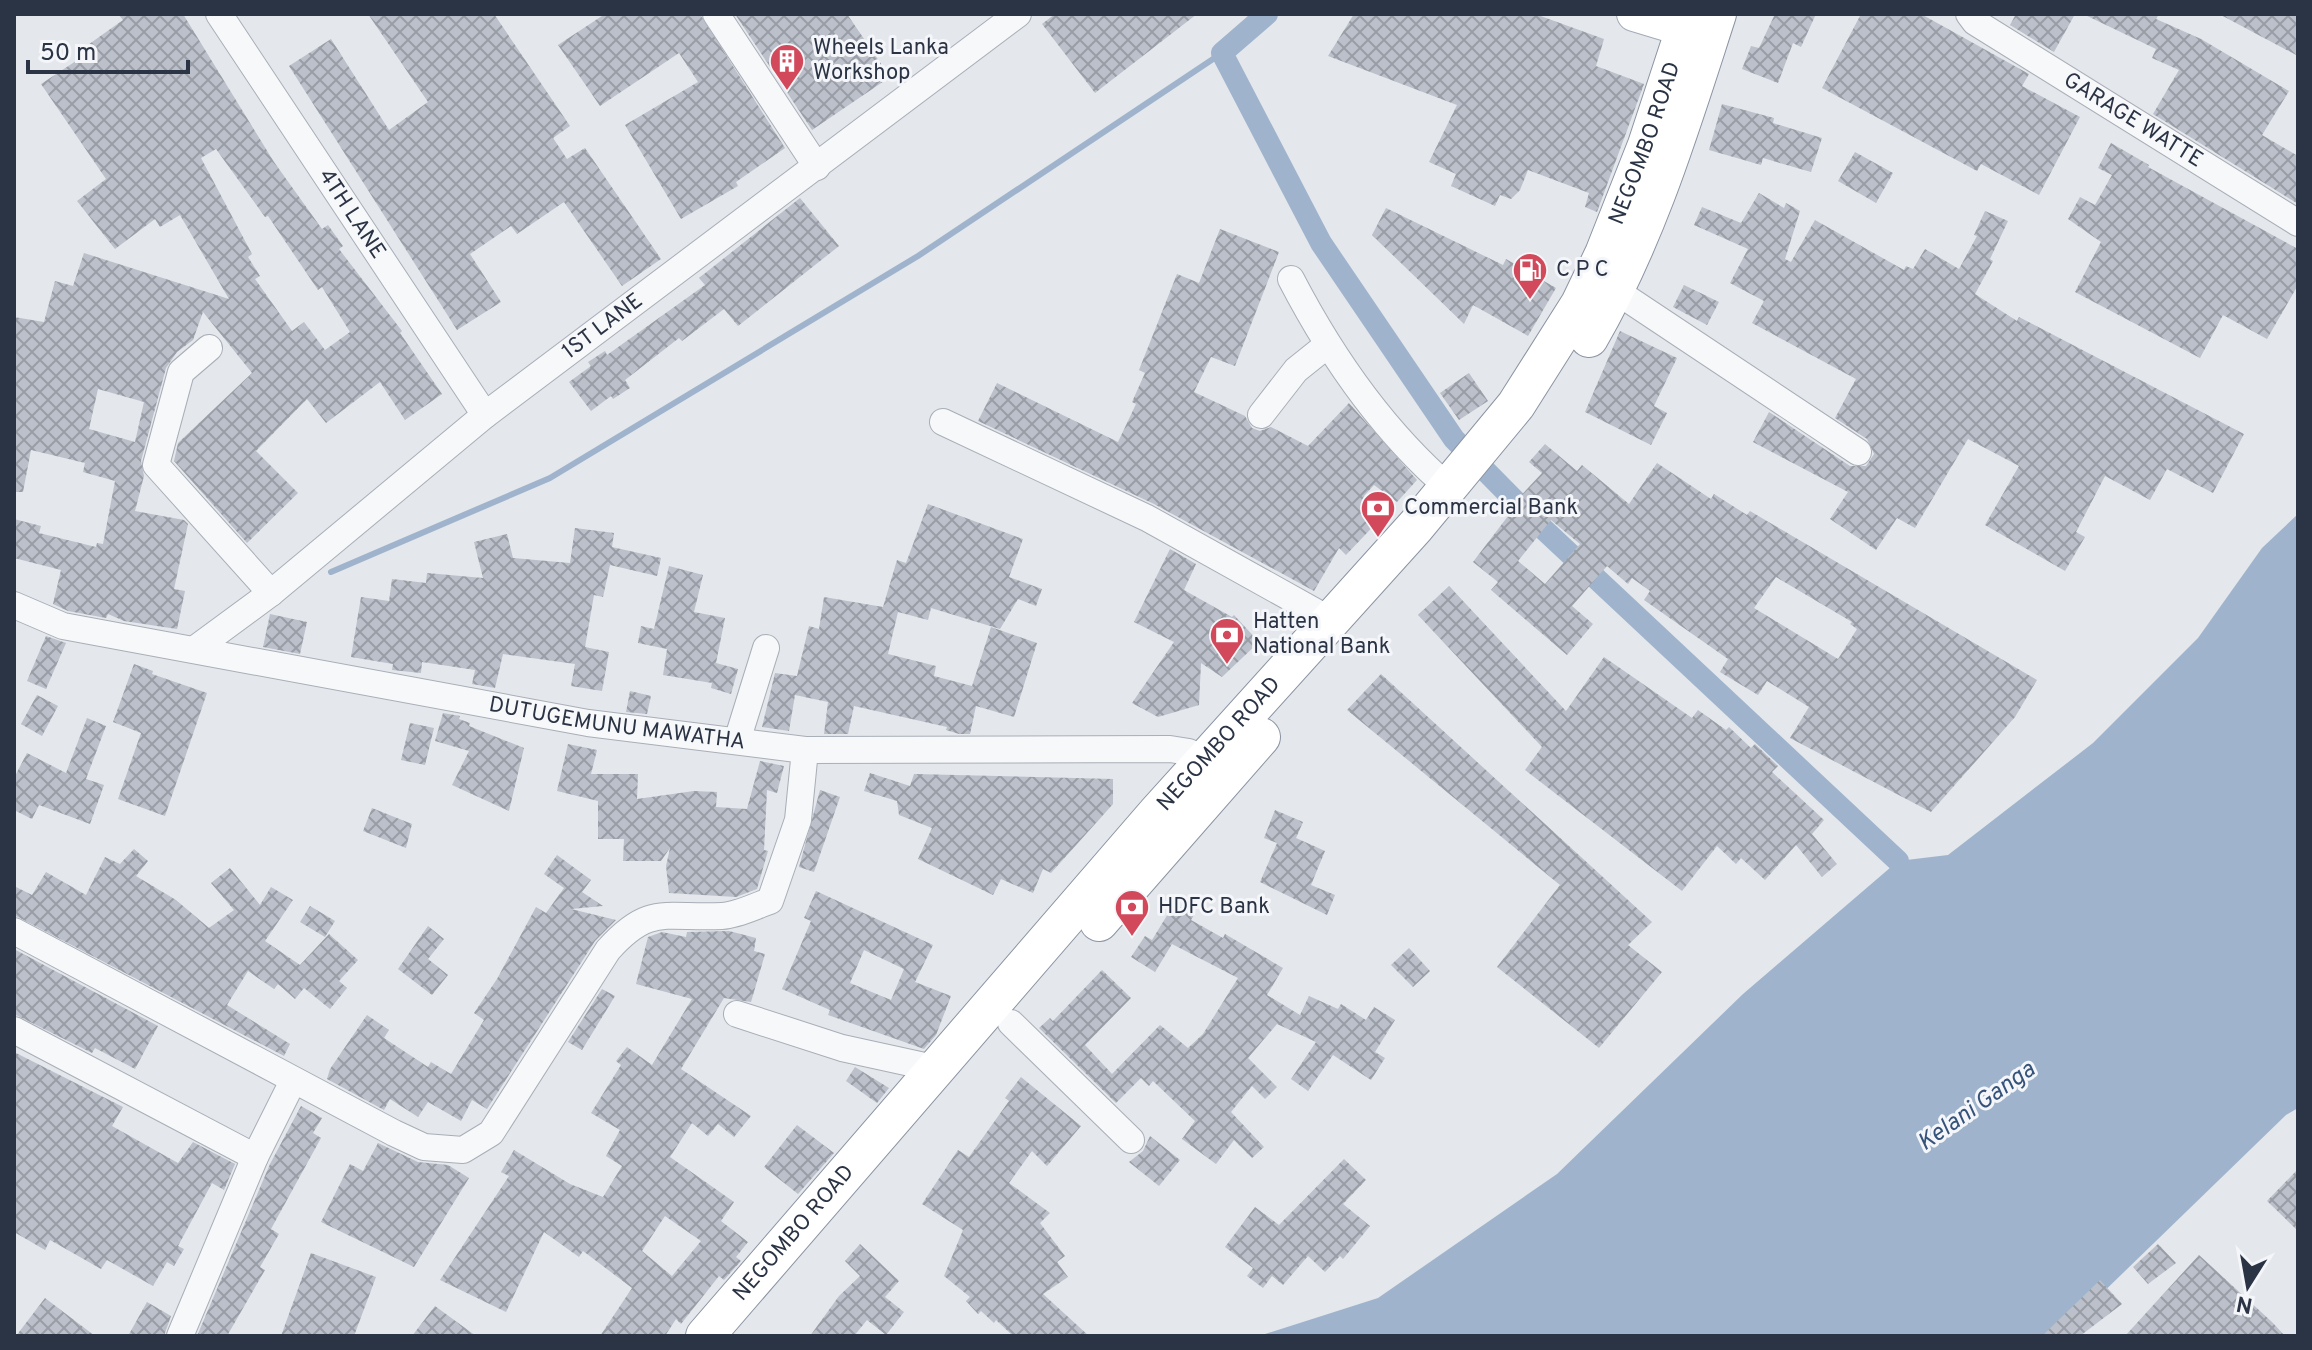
<svg xmlns="http://www.w3.org/2000/svg" width="2312" height="1350" viewBox="0 0 2312 1350" font-family="Overpass,sans-serif">
<defs>
<pattern id="building-cross-hatch" width="8" height="8" patternUnits="userSpaceOnUse" patternTransform="scale(2)"><rect width="8" height="8" fill="#bbc0ca"/><path d="M0 0l8 8M0 8l8-8" fill="none" stroke="#989da6"/></pattern>
</defs>
<rect width="100%" height="100%" fill="#e4e7ec"/>
<!-- water -->
<path fill="#9fb4cc" d="M2298,514V1108L2286,1115L2058,1336H1259L1378,1298L1557,1174L1743,994L1898,861L1948,855L2093,743L2198,638L2262,548Z"/>
<g fill="none" stroke-linecap="round" stroke-linejoin="round">
<!-- stream -->
<path stroke="#9fb4cc" stroke-width="6" d="M331,572L550,478L918,256L1222,53"/>
<!-- canal -->
<path stroke="#9fb4cc" stroke-width="22" d="M1267,14L1222,53L1321,243L1454,439L1538,524L1898,861"/>
</g>
<!-- building -->
<path fill="url(#building-cross-hatch)" fill-rule="evenodd" d="M118,14H183L274,162L322,229L328,225L343,246L339,249L402,331L400,333L442,394L405,420L380,382L326,423L307,399L256,451L298,493L247,543L174,461L178,443L252,373L203,312L193,340L177,352L166,368L141,461L144,476L135,511L184,520L188,524L174,589L185,591L177,629L124,621L108,614L106,618L68,611L53,604L61,570L14,558V519L41,526L39,533L96,547L97,543L103,544L115,481L83,472L85,463L31,450L23,492H14V317L44,322L55,281L73,286L84,253L229,299L180,215L160,227L155,219L115,249L77,201L106,179L41,84L82,57L78,52L123,20ZM216,149L265,217L268,216L318,290L322,287L350,332L325,350L304,322L292,331L255,279L260,276L248,257L252,254L201,158ZM98,389L144,402L135,442L89,429Z
M368,14H494L570,126L553,138L567,159L585,148L661,259L622,286L564,202L517,234L511,226L470,254L501,302L457,330L289,66L331,39L389,130L428,102Z
M605,14H700L785,148L736,182L738,186L681,219L625,125L698,82L679,53L600,106L558,45Z
M735,14H847L890,77L812,130Z
M1055,14H1197L1095,93L1042,24Z
M1354,14H1535L1604,39L1596,66L1644,84L1597,212L1585,207L1589,193L1528,170L1520,190L1511,199L1500,195L1495,206L1451,186L1456,174L1429,162L1457,105L1328,56Z
M1775,14H1816L1801,47L1793,43L1778,83L1742,69L1751,46L1759,48Z
M1861,14H1921L2029,74L2022,86L2080,117L2039,195L1981,164L1977,171L1822,88Z
M2016,14H2075L2054,52L2010,25Z
M2083,14H2159L2156,19L2201,39L2289,91L2262,135L2298,156V204L2153,114L2179,70L2152,58L2156,49Z
M2219,14H2298V56Z
M1722,104L1774,118L1773,123L1822,138L1811,172L1763,158L1761,165L1709,150Z
M2111,143L2149,165L2148,167L2298,249V285L2267,339L2223,315L2200,358L2075,292L2101,242L2068,219L2080,197L2095,205L2112,175L2098,168Z
M1855,152L1893,173L1876,203L1838,181Z
M1759,193L1784,208L1786,203L1800,211L1785,259L1791,262L1815,220L1904,270L1906,266L1913,269L1925,249L1959,269L1977,236L1974,235L1985,211L2008,221L1990,259L1993,261L1975,294L2017,321L2019,317L2244,434L2213,493L2167,469L2150,500L2105,476L2076,532L2085,537L2065,571L1985,525L2019,466L1968,439L1915,528L1897,518L1876,550L1830,519L1848,492L1753,442L1769,412L1850,466H1866L1874,454L1867,439L1835,418L1856,379L1752,323L1764,301L1730,283L1748,249L1694,225L1702,207L1741,223Z
M800,198L839,246L738,326L724,309L682,341L679,338L625,380L630,388L613,399L611,396L591,411L569,382L591,366L588,362L605,351L607,355L705,285L699,278Z
M1386,208L1503,265L1506,259L1556,288L1528,336L1473,305L1464,324L1372,235Z
M1220,229L1279,252L1235,366L1211,357L1194,392L1245,416L1252,428L1260,431L1271,427L1308,446L1349,403L1417,480L1397,502L1374,485L1364,496L1383,516L1346,555L1339,548L1314,591L1154,504L978,421L997,383L1118,442L1136,404L1132,402L1145,373L1139,370L1177,274L1199,283Z
M1684,285L1719,302L1707,325L1673,307Z
M1620,331L1677,358L1654,406L1667,413L1651,445L1585,412Z
M1469,373L1488,401L1459,420L1440,393Z
M1545,444L1577,471L1582,465L1629,504L1657,463L1711,499L1714,494L1747,515L1750,511L2037,680L2015,717L1931,812L1790,738L1809,707L1767,681L1758,695L1720,672L1728,659L1644,600L1650,591L1632,578L1628,584L1607,566L1572,606L1593,624L1567,655L1491,590L1498,582L1473,562L1518,503L1515,502L1542,473L1529,462ZM1551,520L1580,544L1545,584L1518,561ZM1776,577L1852,622L1850,624L1857,629L1838,659L1754,608Z
M928,504L1023,539L1009,577L1042,589L1036,606L1018,599L1000,629L931,608L928,620L898,612L888,654L936,666L934,676L972,686L991,627L1037,643L1014,717L976,706L970,734H959L946,730L947,727L854,706L848,734H824L828,702L795,695L789,731L762,727L775,673L797,676L809,626L819,629L824,597L883,607L897,560L906,563Z
M575,528L614,533L612,547L661,558L657,576L610,565L603,597L594,595L585,647L609,652L602,691L571,686L575,664L503,654L495,688L472,684L475,670L422,662L421,673L392,670L393,664L351,657L361,597L389,601L392,579L426,583L427,573L483,578L474,542L507,534L513,558L570,563Z
M1170,549L1196,564L1184,590L1232,617L1234,615L1259,642L1222,677L1201,663L1199,705L1158,717L1132,703L1174,642L1134,622Z
M669,566L703,575L694,612L725,618L716,663L738,669L731,694L711,688L712,683L663,675L667,649L638,643L641,626L654,629Z
M1449,586L1566,711L1604,657L1692,718L1698,710L1726,730L1729,727L1751,748L1755,744L1778,766L1772,772L1824,820L1812,834L1837,864L1822,877L1796,845L1765,880L1741,858L1736,864L1717,846L1682,891L1525,770L1542,747L1418,615Z
M270,614L307,622L300,654L263,647Z
M46,636L66,643L46,689L27,681Z
M134,664L153,671L152,674L207,693L165,816L118,799L141,733L113,722Z
M1381,674L1652,922L1628,945L1662,972L1599,1048L1497,967L1560,885L1347,710Z
M630,691L651,696L647,714L626,712Z
M37,695L58,706L42,736L21,724Z
M443,713L460,716L459,719L470,723L469,726L524,748L509,811L452,785L469,751L435,741Z
M87,718L106,726L86,779L104,785L90,824L39,805L32,819L14,810V778L27,753L66,773Z
M410,723L434,728L425,765L401,760Z
M568,744L597,750L591,774H638L637,799L694,791L717,792L716,807L747,809L760,761L784,766L777,793L767,790L764,850L768,851L757,889L736,897L669,893L666,866L670,848L661,861H623L624,839H598V801L557,791Z
M870,773L910,786L914,774L1113,779V804L1051,873L1043,869L1033,893L1001,879L993,895L918,859L932,828L899,815L897,801L864,791Z
M820,790L840,797L814,872L799,867Z
M372,808L412,824L406,848L363,831Z
M1275,810L1303,822L1296,838L1325,851L1311,885L1335,895L1327,915L1260,882L1277,843L1264,838Z
M134,849L148,861L136,876L176,900L209,928L234,910L211,883L230,868L260,905L271,887L293,900L265,941L300,965L329,934L358,960L339,981L347,988L330,1009L304,988L295,999L278,984L274,989L248,971L227,1005L290,1044L284,1056L14,915V886L32,895L46,872L86,895L105,857L120,864Z
M557,855L591,880L582,892L603,906L571,909L616,920L595,941L487,1109L472,1100L461,1121L428,1102L418,1117L390,1099L384,1110L327,1079L330,1069L367,1015L389,1030L384,1038L428,1067L431,1062L451,1074L484,1020L474,1013L497,979L536,907L546,913L564,888L544,874Z
M816,891L933,945L915,982L951,996L936,1035L924,1049L828,1015L830,1010L782,989L811,921L804,918ZM864,950L904,969L891,1000L850,983Z
M1174,904L1194,915L1191,920L1223,938L1225,934L1283,968L1267,995L1300,1015L1309,996L1338,1009L1341,1004L1366,1020L1374,1007L1395,1020L1375,1052L1385,1058L1371,1080L1333,1055L1308,1091L1291,1079L1316,1042L1277,1024L1248,1058L1277,1087L1265,1099L1252,1086L1231,1112L1264,1147L1252,1158L1234,1140L1216,1164L1182,1139L1195,1121L1153,1081L1149,1086L1141,1078L1116,1103L1039,1028L1050,1018L1053,1021L1102,970L1131,998L1085,1045L1112,1074L1160,1025L1188,1048L1203,1034L1238,978L1172,944L1155,972L1131,957L1145,936L1152,940Z
M310,906L335,921L325,937L300,922Z
M428,926L444,939L428,959L448,975L432,995L398,969Z
M729,931L756,938L754,951L765,954L751,1002L724,998L681,1069L751,1116L734,1137L718,1124L708,1136L692,1123L670,1157L734,1202L721,1221L748,1242L736,1257L741,1261L724,1280L719,1276L681,1324L676,1319L665,1336H600L632,1288L583,1251L579,1257L544,1232L506,1312L440,1280L509,1176L501,1172L514,1150L570,1184L603,1197L622,1166L606,1156L620,1130L591,1113L621,1065L616,1061L627,1047L652,1065L692,999L636,984L648,937L662,932L686,937L687,932ZM665,1216L701,1241L672,1276L642,1251Z
M1409,948L1430,971L1413,987L1391,965Z
M14,949L158,1026L135,1069L95,1048L92,1053L14,1014Z
M602,989L615,996L582,1050L568,1042Z
M14,1052L123,1107L112,1126L178,1163L193,1142L235,1164L224,1190L212,1183L178,1246L184,1249L174,1266L167,1262L153,1286L107,1260L101,1269L50,1240L45,1250L14,1232Z
M855,1067L889,1088L877,1103L846,1081Z
M1021,1077L1081,1126L1047,1166L1032,1151L1009,1183L1050,1213L1040,1223L1065,1256L1057,1262L1068,1277L1043,1294L1089,1336H1013L996,1320L994,1323L981,1311L978,1314L966,1301L970,1297L944,1276L963,1230L922,1204L958,1150L969,1157L1009,1101L1005,1098Z
M301,1106L322,1118L313,1133L321,1138L271,1229L279,1234L260,1267L265,1270L227,1336H197L270,1164Z
M797,1125L834,1153L798,1194L764,1167Z
M1150,1136L1180,1160L1159,1186L1129,1162L1143,1151Z
M378,1143L418,1162L448,1165L469,1178L414,1267L321,1222L350,1164L363,1171Z
M1344,1159L1366,1180L1343,1204L1370,1226L1343,1259L1340,1256L1325,1272L1308,1256L1283,1285L1272,1276L1263,1288L1247,1276L1253,1268L1225,1247L1255,1207L1279,1225Z
M2298,1169V1231L2267,1201Z
M860,1244L899,1281L885,1297L904,1312L886,1335L867,1320L854,1336H810L839,1296L860,1276L845,1261Z
M2158,1244L2176,1263L2148,1284L2133,1267Z
M311,1253L376,1277L354,1336H281Z
M2199,1255L2272,1322L2285,1336H2125Z
M2100,1280L2122,1304L2080,1336H2042Z
M45,1298L95,1336H16Z
M147,1302L171,1316L164,1336H128Z
M435,1306L476,1336H412Z"/>
<g fill="none" stroke-linecap="round" stroke-linejoin="round">
<!-- minor casing -->
<g stroke="#a9aeb7" stroke-width="28">
<g id="minor">
<path id="s1" d="M219,14L485,415"/>
<path d="M716,14L817,167"/>
<path id="s2" d="M1969,14L1975,22L2298,223"/>
<path d="M1291,279C1331,356 1383,431 1449,488"/>
<path d="M1616,291L1858,452"/>
<path d="M209,348L181,372L156,465L271,593"/>
<path d="M1261,415L1296,370L1326,346"/>
<path d="M943,422L1147,518L1332,621"/>
<path id="s3" d="M14,605L63,626L588,723L805,750L1170,749L1189,752L1216,769"/>
<path id="s4" d="M195,649L271,593L485,415L1018,14"/>
<path d="M737,741L766,648"/>
<path d="M14,931L394,1133L424,1147L463,1150L491,1133L608,950C650,903 666,919 722,916C738,915 755,906 770,901L798,820L805,750"/>
<path d="M737,1014L842,1048L938,1069"/>
<path d="M1011,1023L1131,1140"/>
<path d="M14,1030L255,1157"/>
<path d="M180,1336L255,1157L293,1081"/>
</g>
</g>
<!-- major casing -->
<g stroke="#a3abb8" stroke-width="36">
<path id="major" d="M1634,14L1710,37"/>
</g>
<!-- highway casing -->
<g stroke="#8b94a3" stroke-width="40">
<g id="highway">
<path d="M1589,338C1648,236 1681,125 1717,14"/>
<path d="M1099,922L1261,737"/>
<path id="s5" d="M705,1336L1157,813L1416,526L1516,405L1580,304L1604,254L1647,145L1690,14"/>
</g>
</g>
<!-- minor -->
<use href="#minor" stroke="#f7f8fa" stroke-width="26"/>
<!-- major -->
<use href="#major" stroke="#fff" stroke-width="34"/>
<!-- highway -->
<use href="#highway" stroke="#fff" stroke-width="38"/>
</g>
<!-- icons -->
<defs>
<g id="building-pin" transform="scale(1.8)"><path d="M0 17L-7.5 6A9.5 9.5 0 1 1 7.5 6Z" fill="#d1495b" stroke="#f4f6f9"/><path d="M-4-6H4V6H1V3H-1V6H-4ZM-2.5-4.3h1.7v1.8h-1.7ZM.8-4.3h1.7v1.8H.8ZM-2.5-1h1.7V.8h-1.7ZM.8-1h1.7V.8H.8Z" fill="#fff"/></g>
<g id="fuel-pin" transform="scale(1.8)"><path d="M0 17L-7.5 6A9.5 9.5 0 1 1 7.5 6Z" fill="#d1495b" stroke="#f4f6f9"/><path d="M-5.5-6h7V0h2V4h1.3V-2.5L3-4.5l.8-.8L6-3V5H2.5V1h-1V6h-7ZM-4.2-4.7v3.2H.2V-4.7Z" fill="#fff"/></g>
<g id="bank-pin" transform="scale(1.8)"><path d="M0 17L-7.5 6A9.5 9.5 0 1 1 7.5 6Z" fill="#d1495b" stroke="#f4f6f9"/><path d="M-6-4H6V4H-6ZM0-2.3a2.3 2.3 0 1 0 0 4.6a2.3 2.3 0 1 0 0-4.6Z" fill="#fff"/></g>
</defs>
<g fill-rule="evenodd">
<use href="#building-pin" x="787" y="61"/>
<use href="#fuel-pin" x="1530" y="270"/>
<use href="#bank-pin" x="1378" y="508"/>
<use href="#bank-pin" x="1227" y="635"/>
<use href="#bank-pin" x="1132" y="907"/>
</g>
<g text-anchor="middle" dominant-baseline="central" stroke-width="6" stroke-linejoin="round" paint-order="stroke">
<!-- poi labels -->
<g font-size="22" fill="#2b3445" stroke="#f4f6f9" text-anchor="start">
<text x="813" y="48">Wheels Lanka<tspan x="813" dy="25">Workshop</tspan></text>
<text x="1556" y="270">C P C</text>
<text x="1404" y="508">Commercial Bank</text>
<text x="1253" y="622">Hatten<tspan x="1253" dy="25">National Bank</tspan></text>
<text x="1158" y="907">HDFC Bank</text>
</g>
<!-- street labels -->
<g font-size="22" fill="#2b3445" stroke="#f4f6f9">
<text stroke="none"><textPath href="#s2" startOffset="196">GARAGE WATTE</textPath></text>
<text stroke="none"><textPath href="#s5" startOffset="1528">NEGOMBO ROAD</textPath></text>
<text stroke="none"><textPath href="#s1" startOffset="240">4TH LANE</textPath></text>
<text stroke="none"><textPath href="#s4" startOffset="520">1ST LANE</textPath></text>
<text stroke="none"><textPath href="#s3" startOffset="616">DUTUGEMUNU MAWATHA</textPath></text>
<text stroke="none"><textPath href="#s5" startOffset="784">NEGOMBO ROAD</textPath></text>
<text stroke="none"><textPath href="#s5" startOffset="136">NEGOMBO ROAD</textPath></text>
</g>
<!-- water labels -->
<g font-size="24" font-style="italic" fill="#34527a" stroke="#f4f6f9">
<text transform="translate(1977 1107) rotate(-35)">Kelani Ganga</text>
</g>
</g>
<!-- border -->
<rect width="2312" height="1350" fill="none" stroke="#2b3445" stroke-width="32"/>
<!-- north arrow -->
<g transform="translate(2248 1286) rotate(191)" stroke="#f4f6f9" stroke-width="6" paint-order="stroke">
<path d="M0-6L14 30L0 20L-14 30Z" fill="#2b3445"/>
<text y="-12" font-size="22" font-weight="bold" text-anchor="middle" fill="#2b3445">N</text>
</g>
<!-- scale -->
<path d="M28 60v12h160v-12" fill="none" stroke="#2b3445" stroke-width="4"/>
<text x="40" y="60" font-size="24" fill="#2b3445" stroke="#f4f6f9" stroke-width="6" paint-order="stroke">50 m</text>
</svg>
